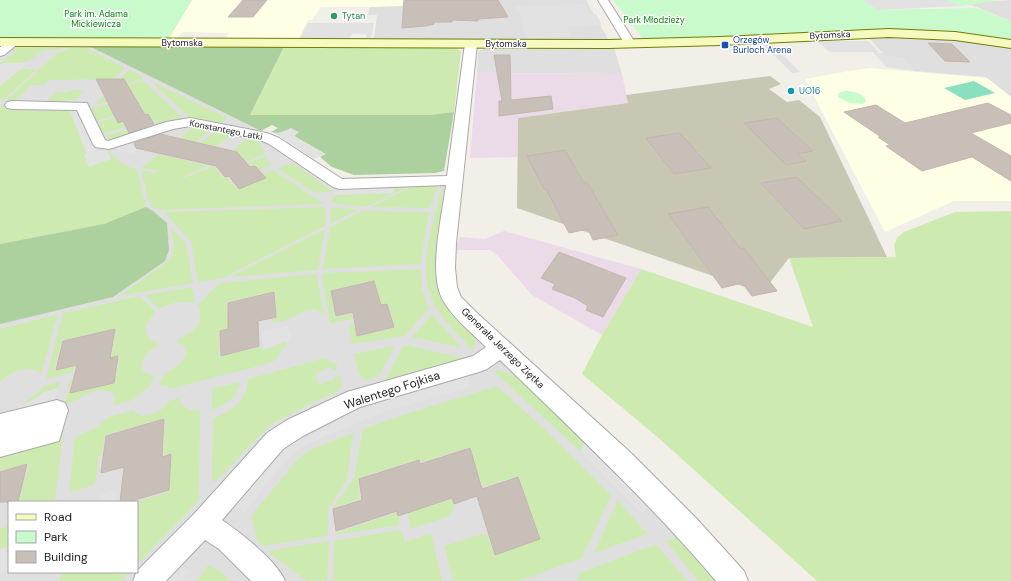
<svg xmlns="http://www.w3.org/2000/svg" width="1011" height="581" viewBox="0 0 1011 581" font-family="'DM Sans',sans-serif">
<rect width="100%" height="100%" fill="#f2efe9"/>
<!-- residential -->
<path fill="#e0dfdf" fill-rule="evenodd" d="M371,0H586L608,39H374L377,15H368Z
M1011,0V21L969,4L995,1Z
M897,29L933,30L1011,41V97L985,77L914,71L903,59L885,56L870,39L863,30Z
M92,47L261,131L341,181L452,177L440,275L726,581H0V48ZM9,502H137V572H9Z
M486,48H614L622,74L477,73L478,52Z"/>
<!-- industrial -->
<path fill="#ebdbe8" d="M477,73L622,74L628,103L518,118L517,157L470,158Z
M504,231L641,269L602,335L532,295L498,256L490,250H455L460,237L485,239Z"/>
<!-- education -->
<path fill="#ffffe5" d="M192,0H471L465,4L370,7H321L312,20H308L298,39H225L229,33L183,32L177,38H169Z
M870,68L987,78L1011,97V201H954L885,232L805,79L849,71Z"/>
<!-- construction -->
<path fill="#c7c7b4" d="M770,76L781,84L769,89L787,102L799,100L820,117L887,257L789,258L762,293L517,208L518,118L628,103L626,95Z"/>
<!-- grass -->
<path fill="#cdebb0" d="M285,45L451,46L461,51L454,112L429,115H250Z
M19,48H62C57,52 50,48 44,50C37,53 32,61 21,63C14,64 6,61 0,65V63L15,52L9,51Z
M70,48H86L125,68L114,79L50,80L44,83H46L44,85H31L14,102H4L57,53Z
M21,69H37L3,100H0V86Z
M130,70L145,78L111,88L128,71Z
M143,80L185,120L116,140L107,139L104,136L126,130L129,134L157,126L149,113L145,114L130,88L104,95L107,102L95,104L109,90Z
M151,81L227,118L218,125L192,120Z
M71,90H85L76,100L46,102L57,92H69Z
M108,104L114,116L96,121L91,109Z
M0,106H9L5,110L70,111L87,154L84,155L111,159L107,151L108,148C111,157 127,168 137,169L146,207L104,224L0,244Z
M115,118L117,123L122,122L125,127L103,134L97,123Z
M195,126L212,129L195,142L179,139Z
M217,130L233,133L216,147L200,143Z
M249,137L257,138L265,154L247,162L241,155L218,163Z
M159,154L208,166L183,177L184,178L214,166L223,178L227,177L238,190L266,178L263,174L273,170L324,204L158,210L152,207L148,198L141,170L155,173L158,171L141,168Z
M266,156L271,166L260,170L256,165L251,167L248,164Z
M293,163L331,190V192L315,193L277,168Z
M415,185H432L438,186L430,208L371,207Z
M398,186H409L366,207L338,204L332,202L334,195L393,193L394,187Z
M442,188L445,191L437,274L474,336L475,344L473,351C461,337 442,320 434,304C416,268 433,225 442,188Z
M325,207V226L223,278L198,282L191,242L164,212Z
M331,207L358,210L330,224Z
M363,211L429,212L420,264L323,269L330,227Z
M1011,211V581H817L662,441L582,374L602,335L641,269L813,327L789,258L896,257L894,245L897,238L904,232L955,212Z
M171,227L186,244L193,283L120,296L168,261L174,249Z
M325,229L318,270L230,277Z
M420,269L422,289L429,308L405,336L352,344L349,325L354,324L357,337L395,327L388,303L381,304L375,280L330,291L335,318L352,314L353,319L330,324L322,276L324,273Z
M315,274L317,276L324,315C311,303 302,313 292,318C286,321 278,321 272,323L273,318L277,317L275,291L226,302L228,328L219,331V357L262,346L263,350L277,346L284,341L288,342L273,362L170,389L167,386L160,385C161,381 163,375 166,373C175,366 191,361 184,346L177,342L178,339C192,332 205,325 199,308L197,306L219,283Z
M192,287L195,303C182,300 171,303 159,309L145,295Z
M139,296L156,312L147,323L145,332L150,339L157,342V346C144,353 131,372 154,376L149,387L140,393L133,400L115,405H113L115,399L114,394C99,382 78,401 65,405L70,379L72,378L70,394L115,383L120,355L111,357L116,328L62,340L54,371L75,366L73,372L46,379L63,313Z
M58,314L41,374C29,363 10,372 0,382V329Z
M432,314L462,348L412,337Z
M408,345L461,358L464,359L384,382L403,346Z
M392,346L394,348L379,375L367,381L359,375L354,354Z
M325,358L337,365V369L333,371L331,367L315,373L319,385L333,380L334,377L341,376V388L337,392L312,403L270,425L215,482L212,480L213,419C232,410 246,402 248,379Z
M492,370C505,371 514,374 524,382L584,437L585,443L580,451Z
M61,381L58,388L44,392L38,397L25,404L24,402L35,395L44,386Z
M239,382C241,396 223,406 212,410V389Z
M497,386L553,437L611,495L582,558L519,581H453L444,546L486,533L494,556L541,539L518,476L483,487L470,447L421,462L419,459L358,478L360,499L333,508L354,478L363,429L400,416Z
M179,398C181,408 190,411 200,410L199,500L137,565V502H135L169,492L172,453L163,455L166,418L105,435L102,454L99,456L95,484L76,491H69L75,437L96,428L109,417L134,410L135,413L142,416L151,415L162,409L169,401Z
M63,433L55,501L19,502L29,463L0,471V451Z
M353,433L347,480L328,509V534L326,536L263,546L257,540L251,516L298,459L310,450Z
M452,499L454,509L450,516L411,529L407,509L429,502L430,506Z
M618,500L647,534L594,553Z
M397,512L400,525L336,535L335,534Z
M8,526L9,558L7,547L0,549V529Z
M398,530L403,533L405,542L431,533L442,581H333L334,541Z
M685,534L721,581H698L666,541Z
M329,541L327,581H307L267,551Z
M656,544L687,581H578L580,573Z
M208,565L223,573L230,581H197Z
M61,572H130L121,581H60Z"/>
<!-- forest -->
<path fill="#add19e" d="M285,45L250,115H429L454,112L444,171L435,173L354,175L332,167L320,157L325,154L294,136L298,132C290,131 278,134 271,132L278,128L272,125L261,131L89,46Z
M146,207L153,211L167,223L169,250L165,261L113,297L0,324V244L104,224Z"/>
<!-- park -->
<path fill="#c8facc" d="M0,0H192L169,38H0Z
M613,0H863L878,10L977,8L1011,21V41L933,30L897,29L644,40Z
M945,0H994L995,1L961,6Z
M847,91C854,92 864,93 866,101L863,104L850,103L838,97V94L841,92Z"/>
<!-- pitch -->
<path fill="#88e0be" d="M974,81L995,93L965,100L944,88Z"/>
<!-- parking -->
<path fill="#e2e2e2" d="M863,0H945L961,6L878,10Z
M585,4L590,14H596L602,25L567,27L572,37L527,39L520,18L521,13L514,6Z
M308,23H374L371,38H366V34H352L350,39H300Z
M816,41H868L879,52L876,53H882L885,56L903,59L914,71L886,67L873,52H830Z
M763,44L773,45L800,72L792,73Z
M3,63H29L0,86V65Z
M9,106L78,108L97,151L108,148L107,151L111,159L89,167L84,155L87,154L70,111L4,110Z
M291,128L299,132L294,136L326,154L314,159L274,133H279Z
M165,130L160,134L138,147L136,153L116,152L119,146Z
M394,187L393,193L334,195L336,189Z
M289,325V330L293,335L288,342L284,341L263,350L262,332Z
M471,374L469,377L470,387L384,412L307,444L294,453L287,459L244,512L232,505L287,444L335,418L365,406Z
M58,388L53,407L31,408L25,404L38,397L44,392Z
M584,437L657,511L649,510L641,513L580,451L584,443Z
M116,490L115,502H98L100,495Z
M7,547L6,550L9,558V571L0,574V549Z
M179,563L190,572L183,581H162Z"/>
<!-- building -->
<path fill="#c7bfb8" stroke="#c4b6ab" d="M243,0H267L253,17H228Z
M404,0H498L508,17L478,19V21L452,20V22H434V24L426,26L402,28Z
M928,43L952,44L970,62L945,61Z
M494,55H510L511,100L551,96L553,109L499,116V101H502Z
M96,79H124L145,115L148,114L154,124L129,133L123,121L118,123Z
M988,103L1011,115V123L971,133L1011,156V181L972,157L922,171L886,146L890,145L878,137H881L844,112L876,105L905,123Z
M777,118L813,151L797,154L806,161L786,165L744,123Z
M680,133L711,168L674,174L646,138Z
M160,134L237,152L250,167L255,166L266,178L239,189L229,176L225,177L216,166L136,148L134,143Z
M565,150L584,183L587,182L618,235L593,240L588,229L569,233L546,189H544L527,156Z
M797,177L842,221L804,229L761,183Z
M708,207L741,249L744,248L777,291L752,296L742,283L722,288L668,214Z
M559,252L626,278L603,317L586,310L588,306L575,298L552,289L555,284L541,278Z
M374,281L381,305L387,304L394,327L357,336L353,312L336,316L331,291Z
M274,292L276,317L258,321L259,346L221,356L220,331L228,329V303Z
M115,329L110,358L118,356L114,383L70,393L77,365L56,370L63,341Z
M164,419L162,457L171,454L169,490L128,502H120L124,467L101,473L106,436Z
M470,448L482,489L518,477L540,539L495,555L477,496L454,504L452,498L398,516L397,511L336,531L333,509L362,500L359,479L419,460L420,464Z
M27,464L18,502H0V472Z"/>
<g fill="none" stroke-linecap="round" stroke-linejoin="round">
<!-- street casing -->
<g stroke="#a9a9a9" stroke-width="2">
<path id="street" d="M598,0H608L636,44L634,46H626Z
M14,39L20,42L18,44L4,55L0,56V47L10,40Z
M471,41L475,42L477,44L456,243L455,268L457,287L461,297L477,313L631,453L696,518L744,571L748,581H716C649,502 574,432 500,360L487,369L479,372L360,407L303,436L283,449L222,520C241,533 277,561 285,581H251L219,549L205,540L166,581H133L137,571L194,514L267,433L287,420L347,392L473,356L486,347C472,333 455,320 444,302C427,275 442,217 446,185L339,189L333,187L269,144L258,139L190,126L173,129L109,149L95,147L93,144L77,110L12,109L7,108L5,105L7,102L12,101L87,103L105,140L108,141L166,122L190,118L267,133L279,138L342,179L447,176L465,44L467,42Z
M57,400L65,403L68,410L59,441L0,457V414Z"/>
</g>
<!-- secondary casing -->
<g stroke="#707d05" stroke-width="2">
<path id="secondary" d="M889,29L955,32L1011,40V48L955,40L889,37L721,45L608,48L0,46V38L608,40L721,37Z"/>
</g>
<!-- street -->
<use href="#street" fill="#fff" fill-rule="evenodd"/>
<!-- secondary -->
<use href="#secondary" fill="#f7fabf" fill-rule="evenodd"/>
</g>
<!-- markers -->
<circle fill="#2e9e5b" stroke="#fff" stroke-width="1.5" cx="334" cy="16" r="4"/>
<rect fill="#1a4fb4" stroke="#fff" stroke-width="1.5" x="721" y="41" width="8" height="8" rx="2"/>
<circle fill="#0f9aa8" stroke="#fff" stroke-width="1.5" cx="791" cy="91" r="4"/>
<g text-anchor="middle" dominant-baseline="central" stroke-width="3" stroke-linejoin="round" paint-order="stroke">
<!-- far-park labels -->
<g font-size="9" fill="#0c8416" stroke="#fff">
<text x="96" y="14">Park im. Adama<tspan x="96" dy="10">Mickiewicza</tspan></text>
<text x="654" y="20">Park Młodzieży</text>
</g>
<!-- far-leisure labels -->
<g font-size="9" fill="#27864d" stroke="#fff" text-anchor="start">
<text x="342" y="16">Tytan</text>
</g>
<!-- far-street labels -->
<g font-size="9" fill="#222" stroke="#fff">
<text transform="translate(830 35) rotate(-3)">Bytomska</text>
<text x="182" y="43">Bytomska</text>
<text x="506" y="44">Bytomska</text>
<text transform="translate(226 130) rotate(11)">Konstantego Latki</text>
</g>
<!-- far-transit labels -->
<g font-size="9" fill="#164399" stroke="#fff" text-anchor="start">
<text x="733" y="40">Orzegów<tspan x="733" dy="10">Burloch Arena</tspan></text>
</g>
<!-- far-culture labels -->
<g font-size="9" fill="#0d838f" stroke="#fff" text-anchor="start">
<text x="799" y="91">UO16</text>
</g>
<!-- street labels -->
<g font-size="10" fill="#222" stroke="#fff">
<text transform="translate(503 348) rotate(44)">Generała Jerzego Ziętka</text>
</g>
<!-- near-street labels -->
<g font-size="12" fill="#222" stroke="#fff">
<text transform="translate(392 390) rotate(-18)">Walentego Fojkisa</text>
</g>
</g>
<!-- legend -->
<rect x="8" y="501" width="130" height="72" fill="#ffffff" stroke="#a7a7a7"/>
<rect x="16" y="514" width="20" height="6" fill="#f7fabf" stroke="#a7a7a7"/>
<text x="44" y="521" font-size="12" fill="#222222">Road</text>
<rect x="16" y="531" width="20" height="12" fill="#c8facc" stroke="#a7a7a7"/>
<text x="44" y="541" font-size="12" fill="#222222">Park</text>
<rect x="16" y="551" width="20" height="12" fill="#c7bfb8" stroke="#a7a7a7"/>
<text x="44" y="561" font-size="12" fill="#222222">Building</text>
</svg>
